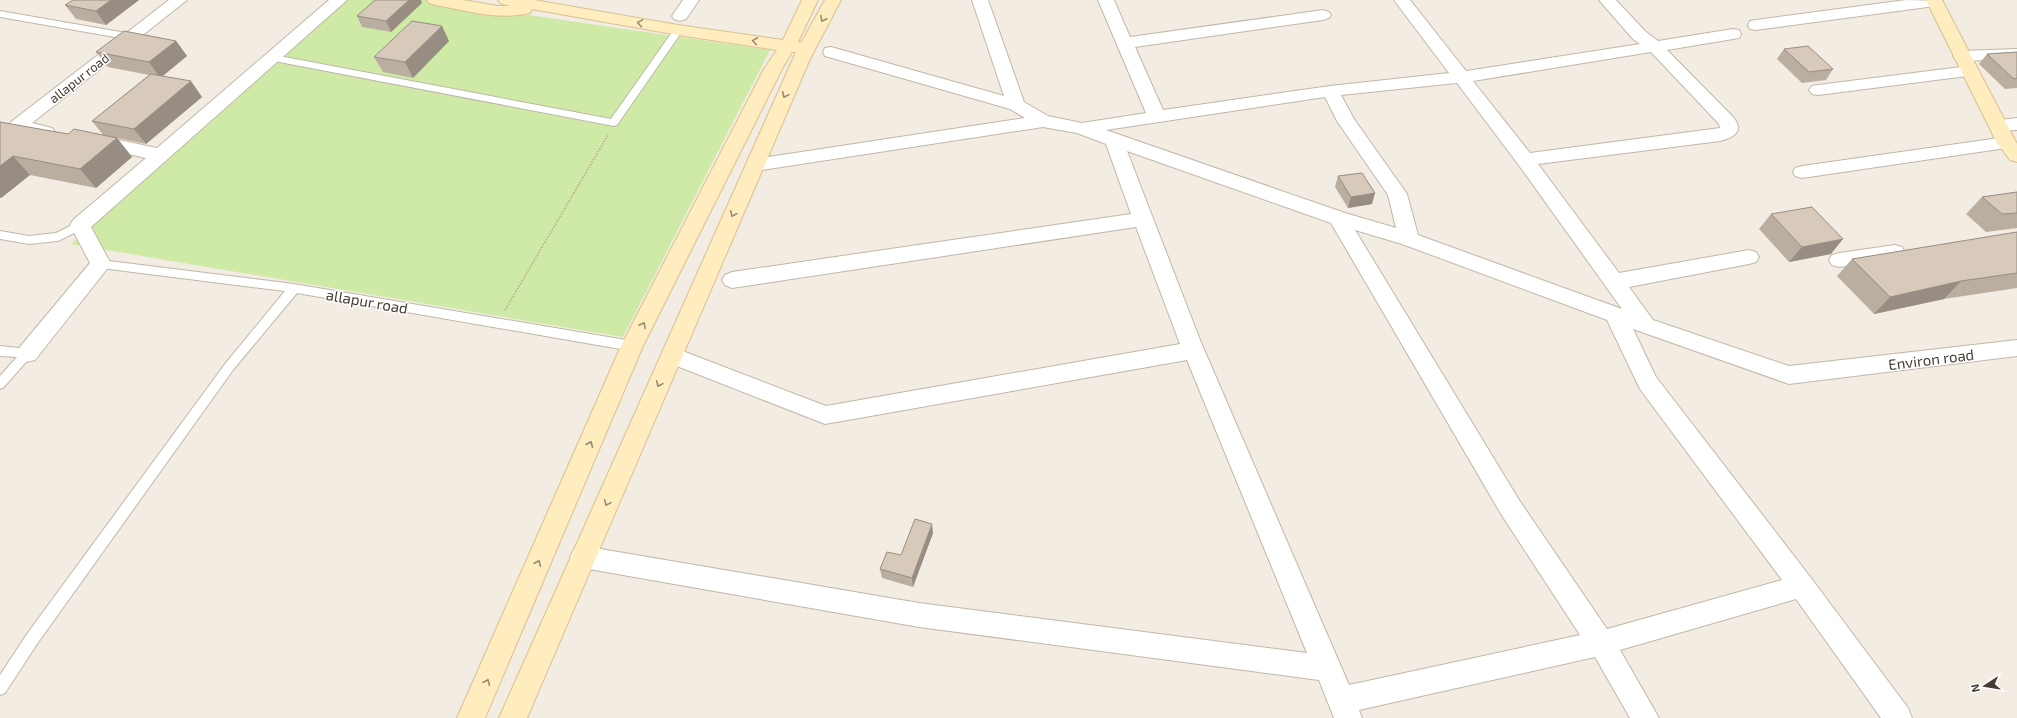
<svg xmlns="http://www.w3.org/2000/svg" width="2017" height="718" viewBox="0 0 2017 718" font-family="'Exo 2',sans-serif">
<rect width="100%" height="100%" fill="#f2ece2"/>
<!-- green -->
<path fill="#cfeaa7" d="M345,0H425L770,50L623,337L71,244Z"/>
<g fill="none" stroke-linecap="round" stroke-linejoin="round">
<!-- lane casing -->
<g stroke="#c1b7a7" stroke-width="2">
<path id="lane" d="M0,11L132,34L137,37L132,40L0,17Z
M678,27L683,30L617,125L614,126L274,61L269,58L274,55L611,119L675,28Z
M80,221L85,225L84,228L58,241L29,244L0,239V231L29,236L56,233Z
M101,260L294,284L632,341L636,343L638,346L636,349L632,351L297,293L233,370L37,644L5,693L0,695V675L27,634L225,364L285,291L101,268L95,264Z
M0,346L27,349L31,351L33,354L4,387L0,389V376L17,357L0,356Z"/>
</g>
<!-- street casing -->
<g stroke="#c1b7a7" stroke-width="2">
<path id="street" d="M169,0H187L32,123L52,128L55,132L52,136L46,138L11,130L8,126L11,122Z
M329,0H347L91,227L111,264L35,360L27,362L19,360L16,354L19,348L90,263L70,225L73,220L146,158L88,145L86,141L88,137L95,135L157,148Z
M683,0H699L686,19L680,21L674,19L672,16Z
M972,0H988L1024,102L1048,116L1082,123L1146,113L1098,0H1114L1130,37L1323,10L1329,12L1331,15L1329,18L1323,20L1135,47L1163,110L1330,86L1449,73L1394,0H1410L1466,71L1640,44L1633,39L1599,0H1616L1645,31L1658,41L1733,29L1739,30L1741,34L1739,38L1667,50L1734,118C1744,132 1733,138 1720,141L1538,164L1619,273L1749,250L1756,252L1759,257L1756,262L1749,264L1629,287L1653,320L1789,366L2017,340V356L1789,384L1633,329L1656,377L1811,578L1908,708L1912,718H1881L1796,599L1620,650L1659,718H1630L1595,657L1359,710L1362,718H1334L1319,680L919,627L583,568L574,565L570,557L574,549L583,546L919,603L1307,653L1187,360L825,424L664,361L661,355L664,349L672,347L826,406L1180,344L1136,227L732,288L725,285L722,280L725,275L732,272L1131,214L1106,144L1077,133L1043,127L755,171L748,169L746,165L748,161L755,159L1025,118L1010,109L825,56L823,52L825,48L831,47L1004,96ZM1651,52L1719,124L1720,128L1530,153L1473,81ZM1457,83L1518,164L1622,309L1418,235L1407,194L1354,119L1341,95ZM1325,97L1337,121L1388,195L1396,228L1345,213L1106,130ZM1127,151L1331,223L1501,514L1580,635L1349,685L1200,340ZM1355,230L1402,244L1607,320L1640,389L1782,580L1607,629L1519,500Z
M1906,0L1943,1L1941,4L1935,6L1756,30L1750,29L1748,25L1750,21L1756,20Z
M2017,49V59L1962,61L1956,60L1953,56L1956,52L1962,51Z
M1969,66L1975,67L1978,71L1975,75L1818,95L1812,94L1809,90L1812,86L1818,85Z
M2017,118V130L1997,131L1991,129L1988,125L1991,121Z
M2006,137L2013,139L2015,143L2013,147L1802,178L1795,176L1793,172L1795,168L1802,166Z
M1895,245L1902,247L1905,252L1902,257L1839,267L1832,265L1829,260L1832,255L1839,253Z"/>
</g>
<!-- secondary casing -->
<g stroke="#d9c190" stroke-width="2">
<path id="secondary" d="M427,0H463L498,6H510L500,3L498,0H534L678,25L783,40L802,0H818L798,42L801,43L825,0H841L810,59L527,718H499L796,52H792L782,69L643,346L485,718H457L621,346L764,69L777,50L678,35L532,9L530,13C499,21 465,10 435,5L429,3Z
M1926,0H1942L2017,144V162L2010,160L1997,143Z"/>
</g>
<!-- path -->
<path stroke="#c1af94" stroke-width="2" stroke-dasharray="1.5 1.5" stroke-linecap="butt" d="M505,310L608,135"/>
<!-- lane -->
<use href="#lane" fill="#fff" fill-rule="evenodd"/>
<!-- street -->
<use href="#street" fill="#fff" fill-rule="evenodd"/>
<!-- secondary -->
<use href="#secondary" fill="#ffecbf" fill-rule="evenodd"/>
</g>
<!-- wall -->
<path fill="#baaea0" d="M139,0L106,25L76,19L65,5Z
M422,3L391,32L362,27L357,16Z
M176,41L187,56L163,76L202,97L146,144L117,138L132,157L96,188L30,175L1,198H0V122L68,134L104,136L92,121L149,75L108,67L96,52Z
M449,41L413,78L383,72L374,57Z
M1784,49L1833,69L1826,80L1802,83L1777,59Z
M2017,52V88L2005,89L1979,64L1987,54Z
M1338,176L1372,204L1348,208L1335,187Z
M2017,192V228L1986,232L1966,214L1982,197Z
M1771,214L1831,254L1789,262L1759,229Z
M2017,232V288L1944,299L1874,314L1837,276L1852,259L2016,233Z
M933,533L913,587L882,578L880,569Z"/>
<!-- shaded-wall -->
<path fill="#978d82" d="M111,0H139L106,25L96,11Z
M409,0H421L422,3L391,32L386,21Z
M442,26L449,41L413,78L405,62Z
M176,41L187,56L160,78L149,62Z
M191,81L202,97L146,144L134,129Z
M117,138L132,157L96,188L80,169Z
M13,156L30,175L1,198L0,197V166Z
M1375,193L1372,204L1348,208L1351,197Z
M1843,239L1831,254L1789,262L1802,247Z
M1961,281L1944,299L1874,314L1890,297Z
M932,524L933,533L913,587L912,578Z"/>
<!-- building -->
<path fill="#d8caba" stroke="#978d82" d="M73,0H111L96,11L65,5Z
M375,0H409L386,21L357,16Z
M412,21L442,26L405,62L374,57Z
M124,31L176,41L149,62L96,52Z
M1808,46L1833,69L1809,72L1784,49Z
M2017,52V78L2014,79L1987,54Z
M151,74L191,81L134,129L92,121Z
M0,122L68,134L74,129L117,138L80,169L13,156L0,166Z
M1362,173L1375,193L1351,197L1338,176Z
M2017,192V213L2002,214L1982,197Z
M1812,207L1843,239L1802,247L1771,214Z
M2017,232V273L1961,281L1890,297L1852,259Z
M915,519L932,524L912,578L880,569L887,552L901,555Z"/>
<!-- one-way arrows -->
<defs><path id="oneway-chevron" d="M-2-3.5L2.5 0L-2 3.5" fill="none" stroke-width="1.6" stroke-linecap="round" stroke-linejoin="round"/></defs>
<g stroke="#988b71">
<use href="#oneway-chevron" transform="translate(823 19) rotate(117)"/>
<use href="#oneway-chevron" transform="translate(640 23) rotate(-170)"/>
<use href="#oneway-chevron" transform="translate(755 41) rotate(-172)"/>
<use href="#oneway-chevron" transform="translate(785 95) rotate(114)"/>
<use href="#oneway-chevron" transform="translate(733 214) rotate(114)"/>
<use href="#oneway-chevron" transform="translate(643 325) rotate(-63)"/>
<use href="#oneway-chevron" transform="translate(659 384) rotate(114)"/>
<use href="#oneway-chevron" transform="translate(590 444) rotate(-67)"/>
<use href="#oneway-chevron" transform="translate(607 503) rotate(114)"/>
<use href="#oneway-chevron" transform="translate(538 563) rotate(-67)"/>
<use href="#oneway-chevron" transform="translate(487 682) rotate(-67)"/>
</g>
<g text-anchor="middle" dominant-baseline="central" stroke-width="3" stroke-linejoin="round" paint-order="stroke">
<!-- far-street labels -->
<g font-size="13" fill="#443c32" stroke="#fff">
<text transform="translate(79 78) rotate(-38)">allapur road</text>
</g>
<!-- street labels -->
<g font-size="15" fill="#443c32" stroke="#fff">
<text transform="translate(367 301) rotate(10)">allapur road</text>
<text transform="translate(1931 359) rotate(-7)">Environ road</text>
</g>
</g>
<!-- north arrow -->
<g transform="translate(1985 686) rotate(258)" stroke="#ffffff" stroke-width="3" paint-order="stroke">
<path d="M0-3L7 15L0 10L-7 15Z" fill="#443c32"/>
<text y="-6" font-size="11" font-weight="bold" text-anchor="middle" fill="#443c32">N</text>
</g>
</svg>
